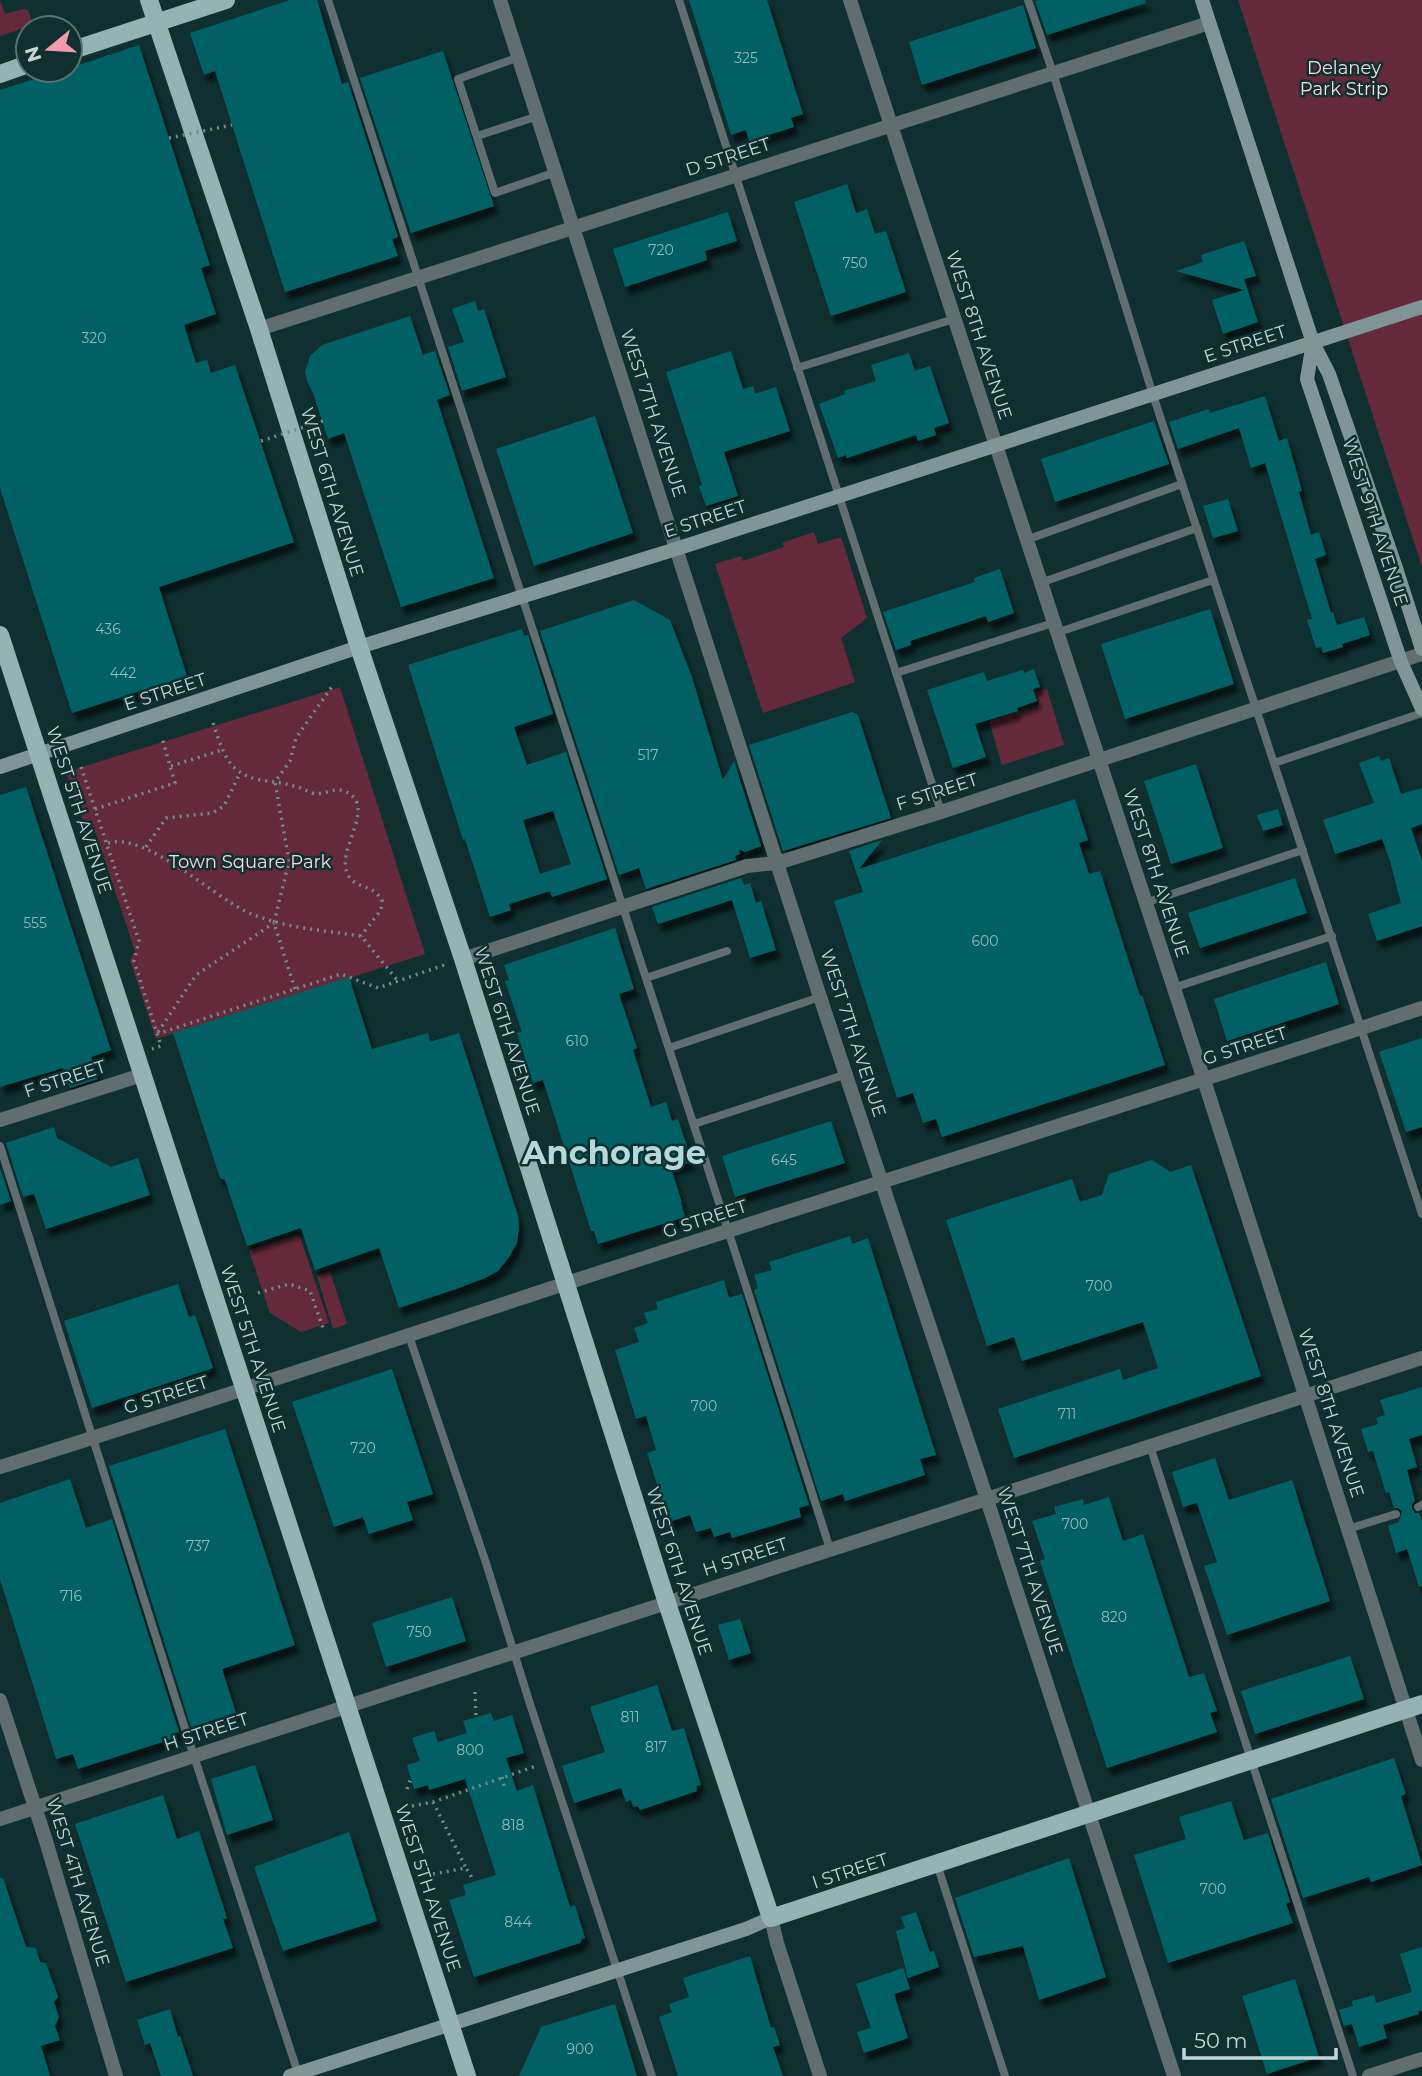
<svg xmlns="http://www.w3.org/2000/svg" width="1422" height="2076" viewBox="0 0 1422 2076" font-family="Montserrat,sans-serif">
<defs>
<filter id="shadow"><feDropShadow dx="4.5" dy="8" stdDeviation="2" flood-color="#0009"/></filter>
</defs>
<rect width="100%" height="100%" fill="#0f2f30"/>
<!-- green -->
<path fill="#642a3b" d="M0,0L5,14L23,9L28,10L33,25L0,36Z
M1238,0H1422V567Z
M814,532L818,544L841,537L867,618L841,638L855,682L763,713L715,564L741,556L743,561L784,547L782,543Z
M340,687L425,954L156,1039L130,960L135,951L96,834L84,825L66,772Z
M1047,689L1064,745L1002,765L989,721L1039,705L1035,693Z
M299,1234L329,1323L301,1332L270,1313L249,1250Z
M330,1271L347,1324L333,1329L317,1276Z"/>
<!-- building -->
<path fill="#036164" fill-rule="evenodd" filter="url(#shadow)" d="M290,0H317L342,84L348,82L398,237L392,239L398,256L285,292L215,71L204,75L190,33Z
M689,0H767L803,114L791,118L794,127L749,141L746,130L731,135Z
M1039,0H1145L1146,3L1047,35L1035,1Z
M1023,5L1036,48L922,85L909,42Z
M139,45L210,265L201,268L216,314L184,325L196,363L207,360L211,373L235,365L294,542L159,587L187,676L72,713L0,488V90L63,70H70V68Z
M443,51L494,206L411,233L360,78Z
M847,184L856,213L867,209L875,234L886,231L906,292L831,316L794,202Z
M728,212L737,241L705,251L707,260L625,287L613,249Z
M1244,241L1256,276L1244,279L1258,322L1223,334L1212,300L1244,290L1176,271L1203,262L1201,255Z
M475,301L478,311L484,309L506,377L462,391L448,347L464,342L452,309Z
M410,316L423,355L435,351L450,395L437,400L494,578L401,607L344,433L328,439L313,393L307,381L305,372L310,356L322,345Z
M731,351L743,389L753,386L755,394L776,387L790,431L724,452L738,496L706,506L699,486L702,485L666,372Z
M909,353L915,371L930,366L949,423L934,428L936,435L918,441L916,435L847,458L846,455L838,458L819,404L845,394L844,391L876,381L871,365Z
M1265,396L1279,441L1287,438L1302,491L1299,492L1311,535L1319,532L1326,555L1315,559L1331,613L1333,612L1337,625L1364,617L1370,635L1342,644L1343,647L1323,653L1321,647L1316,648L1307,620L1312,619L1265,463L1251,468L1239,428L1178,449L1169,422L1209,409L1210,413Z
M595,416L633,533L534,566L496,449Z
M1154,421L1169,464L1055,502L1041,459Z
M1228,499L1238,531L1213,538L1203,506Z
M1000,569L1014,613L988,622L986,616L910,641L911,645L896,650L883,612L975,582L974,578Z
M634,600L670,620L692,677L723,780L734,761L761,846L745,852L739,849L740,854L735,856L736,860L646,889L639,868L619,875L540,631Z
M1210,609L1234,684L1125,719L1101,644Z
M522,629L524,636L528,635L553,714L514,727L527,765L566,752L607,879L552,897L550,891L509,904L511,910L490,917L465,839L463,840L408,665ZM553,811L571,864L540,874L523,820Z
M1034,669L1040,687L1033,689L1037,701L1017,708L1018,711L975,724L986,757L953,768L927,690L984,672L987,681L1023,670L1024,673Z
M852,712L858,715L891,818L783,851L749,745Z
M1379,756L1381,761L1389,758L1401,794L1422,788V824L1411,828L1422,861V926L1377,941L1368,914L1401,903L1390,861L1382,839L1335,854L1323,820L1374,803L1359,763Z
M1196,764L1223,848L1171,864L1144,781Z
M26,787L111,1050L91,1057L98,1079L70,1088L63,1068L0,1087V795Z
M1075,799L1088,840L1079,843L1089,874L1100,871L1140,996L1142,995L1165,1065L942,1137L936,1119L923,1123L913,1093L897,1098L834,901L863,892L849,851L882,840L859,869Z
M1278,809L1283,825L1263,831L1257,815Z
M741,878L744,885L750,883L756,903L761,901L776,950L750,958L732,900L658,924L652,907Z
M1295,878L1307,913L1200,948L1188,913Z
M615,928L634,989L619,994L637,1048L633,1050L651,1107L666,1102L672,1121L678,1119L692,1162L671,1168L682,1203H681L685,1217L598,1244L594,1231H591L543,1080L533,1083L517,1033L522,1032L505,981L509,980L504,965Z
M1326,962L1339,1004L1227,1041L1214,999Z
M349,977L372,1049L428,1033L430,1042L459,1033L518,1216L519,1228L517,1243L509,1257L498,1271L485,1278L456,1289L399,1308L379,1248L315,1270L301,1228L247,1246L225,1180L220,1178L173,1033Z
M1422,1038V1127L1406,1132L1379,1052Z
M831,1121L845,1163L735,1197L722,1156Z
M54,1127L57,1138L111,1167L138,1158L150,1195L46,1229L34,1194L23,1197L6,1143Z
M1152,1160L1170,1172L1191,1165L1261,1376L1014,1458L998,1409L1120,1369L1123,1380L1158,1368L1143,1322L1022,1361L1014,1337L987,1346L946,1220L1072,1179L1080,1202L1102,1195L1109,1174Z
M0,1168L11,1201L0,1205Z
M850,1236L852,1244L868,1238L936,1455L920,1459L925,1475L845,1501L843,1494L821,1501L754,1290L758,1288L754,1275L772,1270L769,1262Z
M724,1280L729,1298L742,1294L809,1505L799,1508L801,1517L732,1538L730,1532L714,1537L711,1528L696,1532L690,1515L669,1522L647,1453L656,1450L646,1416L636,1419L615,1350L639,1342L634,1328L648,1323L644,1313L658,1309L656,1302Z
M178,1284L189,1317L195,1315L213,1368L92,1408L64,1321Z
M392,1369L433,1494L407,1502L413,1520L369,1534L363,1517L334,1527L292,1402Z
M1422,1387V1435L1409,1439L1417,1467L1407,1470L1415,1501L1412,1504V1509L1415,1513H1419L1422,1521V1586L1419,1587L1407,1549L1396,1553L1388,1526L1399,1522L1402,1511L1398,1508H1394L1389,1492L1386,1493L1373,1451L1368,1452L1361,1429L1378,1424L1376,1418L1385,1415L1380,1400Z
M225,1429L295,1645L222,1669L236,1713L191,1727L109,1466Z
M1215,1458L1229,1500L1292,1480L1330,1601L1227,1635L1204,1566L1217,1562L1197,1503L1183,1507L1172,1472Z
M70,1479L86,1528L112,1519L179,1732L174,1733L175,1738L78,1769L73,1754L56,1759L0,1579V1503Z
M1109,1497L1123,1541L1143,1534L1189,1677L1204,1673L1217,1711L1210,1713L1217,1732L1107,1768L1040,1561L1045,1559L1032,1521L1056,1514L1054,1507L1083,1499L1084,1505Z
M452,1597L466,1641L386,1667L372,1623Z
M740,1619L751,1653L729,1660L718,1625Z
M1350,1656L1364,1699L1255,1734L1241,1691Z
M657,1685L672,1731L684,1728L701,1785L696,1786L697,1791L640,1810L638,1806L633,1807L631,1800L626,1802L621,1788L574,1803L562,1766L605,1752L590,1707Z
M491,1713L494,1721L512,1715L524,1753L506,1758L517,1791L533,1785L570,1907L575,1905L585,1938L582,1939L580,1943L474,1977L449,1900L466,1895L463,1885L496,1875L465,1779L429,1790L428,1785L414,1789L407,1765L420,1761L412,1738L434,1731L438,1742L467,1733L463,1721Z
M1394,1758L1406,1794L1401,1796L1422,1865L1371,1882L1369,1877L1303,1898L1271,1799Z
M255,1765L273,1820L227,1835L211,1779Z
M163,1795L177,1839L199,1831L227,1918L223,1919L233,1948L126,1982L75,1824Z
M1231,1801L1244,1840L1268,1833L1290,1902L1286,1904L1293,1923L1168,1963L1134,1855L1186,1839L1179,1817Z
M349,1832L377,1921L283,1951L254,1867Z
M1069,1858L1106,1977L1039,2000L1023,1946L974,1957L955,1898Z
M0,1878H3L26,1947L36,1948L40,1962L46,1963L58,1997L54,2002L59,2017L55,2026L60,2040L41,2046L50,2076H0Z
M916,1912L930,1952L934,1951L939,1967L908,1978L896,1931L905,1928L901,1917Z
M1422,1947V2011H1418L1419,2014L1383,2025L1387,2038L1359,2047L1352,2024L1344,2026L1339,2010L1353,2006L1352,2001L1374,1995L1376,2003L1412,1992L1400,1954Z
M750,1956L771,2028L774,2027L780,2045L773,2047L783,2076H678L659,2017L672,2012L669,2004L689,1997L683,1978Z
M903,1968L910,1989L894,1994L908,2038L864,2053L857,2032L871,2028L856,1984Z
M1295,1979L1319,2057L1267,2074L1242,1996Z
M615,2004L637,2076H519L541,2027Z
M170,2009L178,2037L180,2036L193,2076H161L150,2043L145,2045L137,2020Z"/>
<g fill="none" stroke-linecap="round" stroke-linejoin="round">
<!-- path -->
<path stroke="#728a8a" stroke-width="3.5" stroke-dasharray="2 5" stroke-linecap="butt" d="M213,723C226,762 231,778 275,782L290,761L296,738L333,685
M171,766L222,750
M81,767L139,941L134,961L161,1046L152,1049
M95,809L175,783L162,738
M108,843C145,832 211,894 245,911C281,928 321,930 361,936L398,981
M146,847L166,818L212,813L224,806L240,773
M295,989L274,923L289,861L275,782C283,783 290,785 297,787C302,788 307,791 312,793C323,796 334,787 344,791C380,805 334,850 348,875C354,886 366,885 375,892C378,894 379,897 382,900L381,910L361,936
M158,1032L196,975L274,923
M157,1034L341,974L378,988L447,964
M258,1293L289,1284L310,1291L324,1331
M475,1692L476,1717
M502,1777L504,1786
M407,1789L411,1778
M433,1802L466,1868
M412,1806L433,1802L536,1766
M433,1874L466,1868L474,1881"/>
<!-- lane -->
<path stroke="#606e6f" stroke-width="8" d="M328,0L736,1255L830,1549
M679,0L941,812
M1028,0L1053,73L1153,395L1422,1214
M519,57L458,79L495,193L556,172
M477,136L538,116
M797,368L954,319
M1026,540L1182,484
M1040,583L1197,528
M1056,633L1213,580
M896,673L1053,623
M1274,763L1422,713
M1145,903L1303,850
M646,978L727,951
M1173,988L1332,936
M669,1048L820,997
M694,1124L847,1074
M0,1146L187,1735L298,2073
M409,1336L486,1563L530,1704L652,2076
M1150,1446L1353,2076
M1418,1507L1422,1505
M1348,1529L1396,1514
M937,1864L1005,2076"/>
<!-- street -->
<path stroke="#606e6f" stroke-width="14" d="M500,0L820,997L979,1475L1174,2076
M850,0L1204,1080L1422,1760
M259,329L1209,23
M463,959L747,866L777,863L941,812L1422,654
M0,1120L142,1075
M0,1467C189,1408 376,1346 564,1284C850,1190 1137,1103 1422,1008
M0,1700L46,1841L116,2076
M0,1819L1422,1358
M771,1918L777,1943L820,2076
M1369,2076L1422,2059"/>
<!-- secondary -->
<path stroke="#7f9596" stroke-width="14" d="M1202,0L1313,343L1329,374L1395,565L1422,649
M1313,343L1307,379L1401,662L1422,709
M0,767L359,647L676,549L1422,307
M290,2076L746,1929L771,1918"/>
<!-- primary -->
<path stroke="#96b3b4" stroke-width="18" d="M149,0L259,329L359,647L463,959L667,1603L771,1918L1422,1704
M70,51L226,0
M0,74L28,64
M0,635L467,2076"/>
<!-- path-bridge -->
<path stroke="#728a8a" stroke-width="3.5" stroke-dasharray="2 5" stroke-linecap="butt" d="M169,138L232,125
M261,441L323,421"/>
</g>
<g text-anchor="middle" dominant-baseline="central" stroke-width="5" stroke-linejoin="round" paint-order="stroke">
<!-- number labels -->
<g font-size="14" fill="#94b9ba">
<text x="746" y="58">325</text>
<text x="661" y="250">720</text>
<text x="855" y="263">750</text>
<text x="94" y="338">320</text>
<text x="108" y="629">436</text>
<text x="123" y="673">442</text>
<text x="648" y="755">517</text>
<text x="35" y="923">555</text>
<text x="985" y="941">600</text>
<text x="577" y="1041">610</text>
<text x="784" y="1160">645</text>
<text x="1099" y="1286">700</text>
<text x="704" y="1406">700</text>
<text x="1067" y="1414">711</text>
<text x="363" y="1448">720</text>
<text x="1075" y="1524">700</text>
<text x="198" y="1546">737</text>
<text x="71" y="1596">716</text>
<text x="1114" y="1617">820</text>
<text x="419" y="1632">750</text>
<text x="630" y="1717">811</text>
<text x="656" y="1747">817</text>
<text x="470" y="1750">800</text>
<text x="513" y="1825">818</text>
<text x="1213" y="1889">700</text>
<text x="518" y="1922">844</text>
<text x="580" y="2049">900</text>
</g>
<!-- park labels -->
<g font-size="18" fill="#f7dbe1" stroke="#0f2f30">
<text x="1344" y="68">Delaney<tspan x="1344" dy="21">Park Strip</tspan></text>
<text x="250" y="862">Town Square Park</text>
</g>
<!-- street labels -->
<g font-size="18" fill="#c4d6d6" stroke="#0f2f30">
<text transform="translate(728 157) rotate(-18)">D STREET</text>
<text transform="translate(979 335) rotate(72)">WEST 8TH AVENUE</text>
<text transform="translate(1245 344) rotate(-18)">E STREET</text>
<text transform="translate(653 413) rotate(72)">WEST 7TH AVENUE</text>
<text transform="translate(332 492) rotate(73)">WEST 6TH AVENUE</text>
<text transform="translate(705 519) rotate(-18)">E STREET</text>
<text transform="translate(1375 522) rotate(72)">WEST 9TH AVENUE</text>
<text transform="translate(165 692) rotate(-18)">E STREET</text>
<text transform="translate(937 792) rotate(-18)">F STREET</text>
<text transform="translate(79 810) rotate(72)">WEST 5TH AVENUE</text>
<text transform="translate(1156 873) rotate(72)">WEST 8TH AVENUE</text>
<text transform="translate(507 1031) rotate(72)">WEST 6TH AVENUE</text>
<text transform="translate(853 1033) rotate(72)">WEST 7TH AVENUE</text>
<text transform="translate(1245 1046) rotate(-18)">G STREET</text>
<text transform="translate(65 1079) rotate(-18)">F STREET</text>
<text transform="translate(705 1219) rotate(-18)">G STREET</text>
<text transform="translate(253 1349) rotate(72)">WEST 5TH AVENUE</text>
<text transform="translate(166 1395) rotate(-18)">G STREET</text>
<text transform="translate(1331 1413) rotate(72)">WEST 8TH AVENUE</text>
<text transform="translate(745 1557) rotate(-18)">H STREET</text>
<text transform="translate(679 1571) rotate(72)">WEST 6TH AVENUE</text>
<text transform="translate(1030 1571) rotate(72)">WEST 7TH AVENUE</text>
<text transform="translate(206 1732) rotate(-18)">H STREET</text>
<text transform="translate(850 1871) rotate(-18)">I STREET</text>
<text transform="translate(78 1882) rotate(73)">WEST 4TH AVENUE</text>
<text transform="translate(428 1888) rotate(72)">WEST 5TH AVENUE</text>
</g>
<!-- town labels -->
<g font-size="32" font-weight="bold" fill="#b5d9da" stroke="#0f2f30">
<text x="614" y="1152">Anchorage</text>
</g>
</g>
<!-- north arrow -->
<g transform="translate(49 49) rotate(252)"><circle r="33" fill="#0f2f30" stroke="#577272" stroke-width="2"/>
<path d="M0-5L12 26L0 18L-12 26Z" fill="#f29ab0"/>
<text y="-10" font-size="19" font-weight="bold" text-anchor="middle" fill="#c4d6d6">N</text>
</g>
<!-- scale -->
<path d="M1184 2048v10h152v-10" fill="none" stroke="#c4d6d6" stroke-width="3.5"/>
<text x="1194" y="2048" font-size="21" fill="#c4d6d6" stroke="#0f2f30" stroke-width="5" paint-order="stroke">50 m</text>
</svg>
